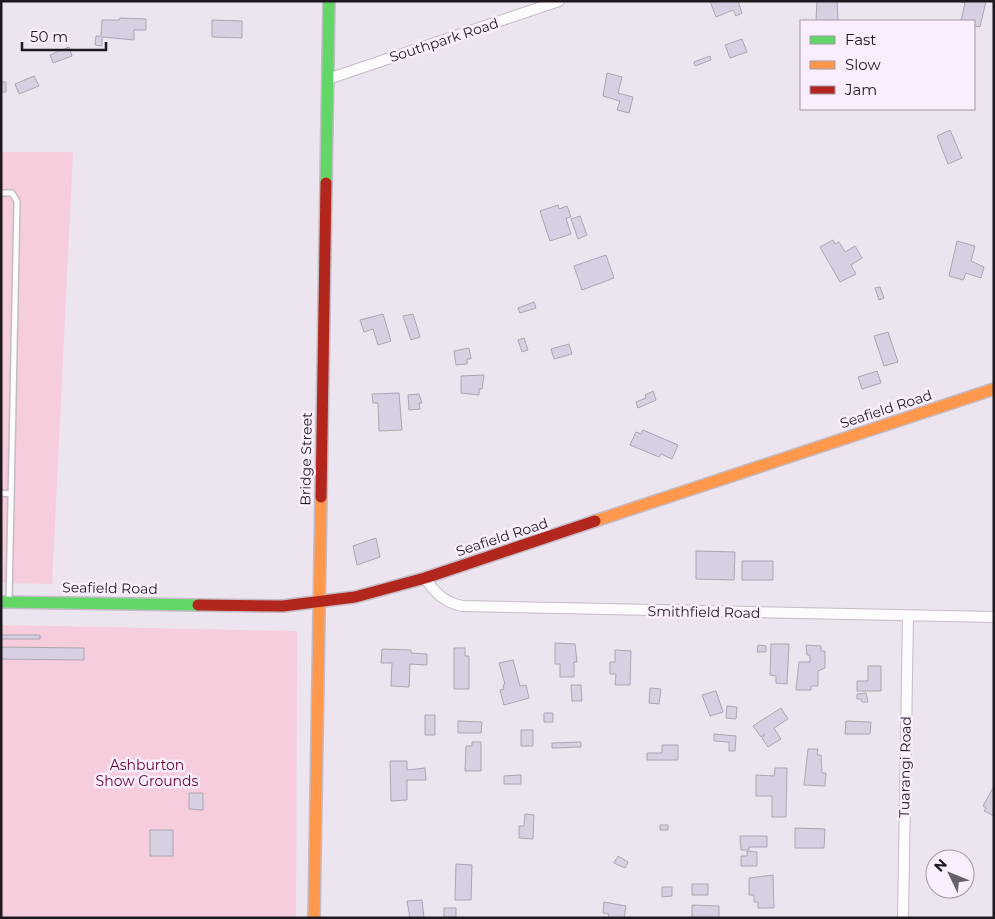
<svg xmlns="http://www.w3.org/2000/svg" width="995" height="919" viewBox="0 0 995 919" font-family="Montserrat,sans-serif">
<rect width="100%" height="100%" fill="#ece4ef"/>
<!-- green -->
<path fill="#f6cddc" d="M1,152H73L52,584L1,583Z
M1,625L297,631L296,918H1Z"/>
<!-- building -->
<path fill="#d7d0e3" stroke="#aba6af" d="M710,1H738L742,13L736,16L733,10L716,17Z
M817,1H837L838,21H816Z
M959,1H986L980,27L974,26V21H961L965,3Z
M120,18L146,19V30H134V40L102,37V46L95,45L96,36H101L102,20H119Z
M212,20L242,21V38L212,37Z
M742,39L747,52L730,58L725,45Z
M69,47L72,56L53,63L50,55Z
M710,56L711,60L695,66L694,62Z
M607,73L622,77L618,93L633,97L629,113L617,110L620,101L603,96Z
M34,76L39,86L19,94L15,84Z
M1,82H6V92H1Z
M950,130L962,158L948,164L937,136Z
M558,205L559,209L567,206L571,217L566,218L571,234L550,241L540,211Z
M580,216L587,235L578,239L571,219Z
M833,240L835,244L839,242L845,252L855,246L862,258L851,265L856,274L840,282L820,247Z
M957,241L975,246L971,261L984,267L981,278L966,273L963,280L949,276Z
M606,255L614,278L582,290L574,266Z
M880,287L884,298L879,300L875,288Z
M534,302L536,308L520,313L518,308Z
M383,314L391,341L378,345L373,329L364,332L360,320Z
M413,314L420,337L411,340L403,316Z
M888,332L898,362L884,366L874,336Z
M524,338L528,350L522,352L518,340Z
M569,344L572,354L554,359L551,349Z
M469,348L471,359H467V364L456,365L454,351Z
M877,371L881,383L862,389L858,377Z
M484,375L482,389H479V395L461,393V376Z
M653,391L656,400L638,408L636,402L646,398L645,395Z
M399,393L402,430L379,431L378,403H373L372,394Z
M419,394L422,403H419L420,409L409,410L408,395Z
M643,430L678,445L672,459L661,454L659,457L630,445L636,432L641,434Z
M376,538L380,557L357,565L353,546Z
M696,551L735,552L734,580L696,579Z
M742,561H773V580H742Z
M1,635H40V639H1Z
M555,643L575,644L577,662H574V677H560V664H555Z
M771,644H789L787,684L776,683V676L770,675Z
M758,645L766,646V652H757Z
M806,645L821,646V651H825V668L818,671V686H811V690H796L799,662H810V655H807Z
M1,647L84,648V660L1,659Z
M454,648H465V656H469V689H454Z
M382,649L411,650V653L427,654V665L410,664L409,687L391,686L392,663H381Z
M615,650L631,651L630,685H615L616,674H610V662H615Z
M513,660L520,686L526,685L529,698L504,705L500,690L504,689L503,685L505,684L499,663Z
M868,666H881V691H857V681H868Z
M571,685H581L582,701H572Z
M650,688L661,689L659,704L649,703Z
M716,691L723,712L710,716L702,695Z
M866,693L868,702H862L861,699H857V694Z
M727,706L737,707L736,719L726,718Z
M781,708L788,719L774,728L781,739L768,747L762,738L765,734L761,737L753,726Z
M544,713H553V722H544Z
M425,715H435V735H425Z
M458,721L482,722L481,733H458Z
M846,721L871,722L870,734H845Z
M521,730H533V746H521Z
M714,734L736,736L735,751H729V742L714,741Z
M472,742H481V771H465L466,746H472Z
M581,742V747L552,748V743Z
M662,745H678V760H647V753H662Z
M808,749H818L817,755H821L822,773H826L825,786L804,785Z
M390,761H407V770L425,768L426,780H407V800L391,801Z
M775,768H787L786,817H772V796H756V775L774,776Z
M521,775V784H504V776Z
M994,786V816L984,811L986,808L983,806Z
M189,793H203V810L189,809Z
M525,814L534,815L533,839L519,838V826H524Z
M660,825H668V830H660Z
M795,828L825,829L824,848H795Z
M150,830H173V856H150Z
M740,836H767V847H749V850H741Z
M747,851L757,852V866H741V856H747Z
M618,856L628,862L625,868L614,863Z
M456,864L472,865L471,900H455Z
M773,875L774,908H758V902H754V895H749V878Z
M692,884H708V895H692Z
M662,887H672V896L662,897Z
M422,900L424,918H410L407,901Z
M604,902L626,906L624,918H608L609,914L603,913Z
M692,905L719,906V918H692Z
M444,908H456V917H444Z"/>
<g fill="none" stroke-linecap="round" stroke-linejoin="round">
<!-- lane casing -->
<g stroke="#c3bcc6" stroke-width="8">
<path id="lane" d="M1,193H12L17,201L9,601
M1,493L11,494"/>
</g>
<!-- street casing -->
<g stroke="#c3bcc6" stroke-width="12">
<path id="street" d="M328,79L559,1
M425,578C435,593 444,602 462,606L994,617
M903,918L908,616"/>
</g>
<!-- fast casing -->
<g stroke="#c3bcc6" stroke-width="14">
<path id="fast" d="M326,183L329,1
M1,602L198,605"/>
</g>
<!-- slow casing -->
<g stroke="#c3bcc6" stroke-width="14">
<path id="slow" d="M595,521L994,389
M314,918L321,497"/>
</g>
<!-- jam casing -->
<g stroke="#c3bcc6" stroke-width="14">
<path id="jam" d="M321,497L326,183
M198,605L283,606L355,597L425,578L595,521"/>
</g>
<!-- lane -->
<use href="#lane" stroke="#fcfbfd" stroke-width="5"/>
<!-- street -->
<use href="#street" stroke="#fcfbfd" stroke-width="10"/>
<!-- fast -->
<use href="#fast" stroke="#63d668" stroke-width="11"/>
<!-- slow -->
<use href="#slow" stroke="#ff974d" stroke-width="11"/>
<!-- jam -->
<use href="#jam" stroke="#b3261e" stroke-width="11"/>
</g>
<g text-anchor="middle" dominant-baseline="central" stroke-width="5" stroke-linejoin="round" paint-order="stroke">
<!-- street labels -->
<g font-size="14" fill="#1e1920" stroke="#f9edfe">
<text transform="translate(444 40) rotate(-18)">Southpark Road</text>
<text transform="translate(886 409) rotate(-18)">Seafield Road</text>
<text transform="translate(306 459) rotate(-89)">Bridge Street</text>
<text transform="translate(502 537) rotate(-18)">Seafield Road</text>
<text transform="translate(110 588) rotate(1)">Seafield Road</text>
<text transform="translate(704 612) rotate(1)">Smithfield Road</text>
<text transform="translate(905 767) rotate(-89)">Tuarangi Road</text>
</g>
<!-- park labels -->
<g font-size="14" fill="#670433" stroke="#f9edfe">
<text x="147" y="765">Ashburton<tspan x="147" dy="16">Show Grounds</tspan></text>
</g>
</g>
<!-- border -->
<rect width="995" height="919" fill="none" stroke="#1e1920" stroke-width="5"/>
<!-- legend -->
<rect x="800" y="20" width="175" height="90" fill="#f9edfe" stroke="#a198a5"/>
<rect x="810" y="36" width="25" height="8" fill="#63d668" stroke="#a198a5"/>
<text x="845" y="45" font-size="15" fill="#1e1920">Fast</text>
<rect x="810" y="61" width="25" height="8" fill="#ff974d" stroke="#a198a5"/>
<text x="845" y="70" font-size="15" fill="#1e1920">Slow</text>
<rect x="810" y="86" width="25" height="8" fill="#b3261e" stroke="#a198a5"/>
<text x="845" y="95" font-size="15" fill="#1e1920">Jam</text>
<!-- north arrow -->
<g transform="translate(950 874) rotate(313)"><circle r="24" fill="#f9edfe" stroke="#a198a5"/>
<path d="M0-4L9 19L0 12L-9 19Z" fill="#666068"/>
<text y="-8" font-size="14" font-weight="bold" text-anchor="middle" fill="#1e1920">N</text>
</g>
<!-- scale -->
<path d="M22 42v8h84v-8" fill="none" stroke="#1e1920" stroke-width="2.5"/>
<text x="30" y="42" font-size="15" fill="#1e1920" stroke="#f9edfe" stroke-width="4" paint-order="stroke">50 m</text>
</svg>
